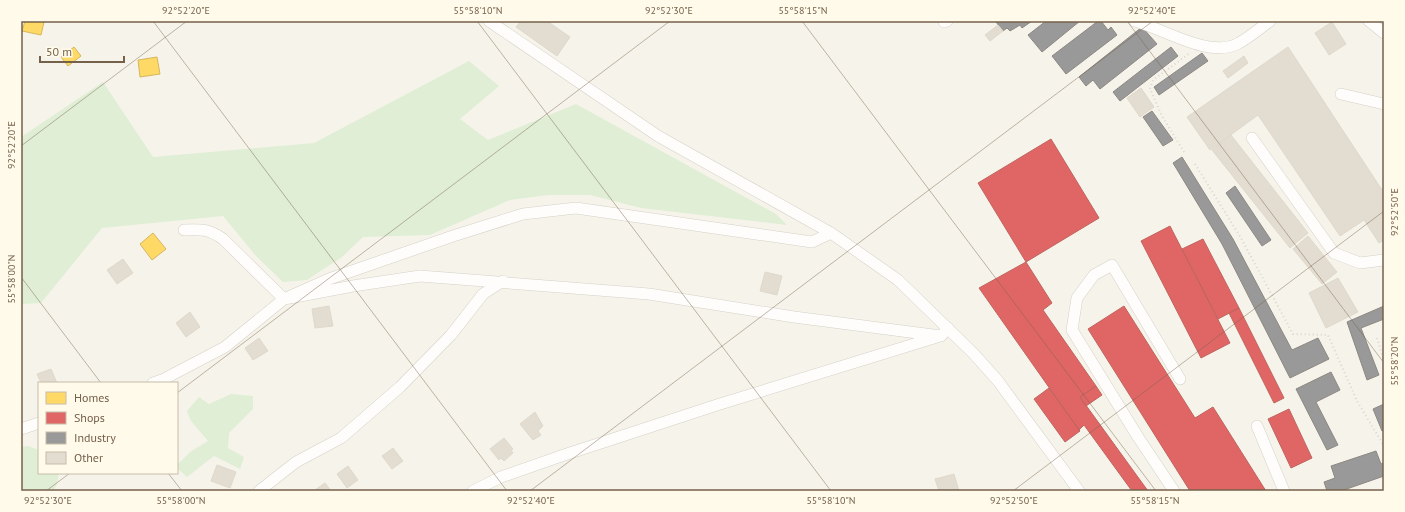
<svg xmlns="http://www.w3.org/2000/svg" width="1405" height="512" viewBox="0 0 1405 512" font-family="'PT Sans',sans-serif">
<rect width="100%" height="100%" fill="#f6f4ea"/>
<!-- green -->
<path fill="#dfeed5" d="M469,61L499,86L460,119L488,140L576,104L776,214L787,225L641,208L590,195H548L510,200L430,235L363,237L342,257L307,280L283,282L256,256L223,216L102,228L41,303L21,304V137L103,82L153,157L314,143Z
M231,394L253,396V409L229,433L228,448L244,457L240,469L214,456L187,477L177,468V465L190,452L208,441L191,421L187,411L199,397L209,404Z
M28,446L39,450V473H59L57,484L53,491H21V447Z"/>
<!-- homes -->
<path fill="#ffd966" stroke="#d6b55e" d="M25,21H39L44,22L41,35L22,31Z
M74,47L81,56L68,66L61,57Z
M157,57L160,74L140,77L138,60Z
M153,233L166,249L152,260L140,244Z"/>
<!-- shops -->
<path fill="#e06666" stroke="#c0645e" d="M1051,139L1099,218L1026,262L978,183Z
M1170,226L1230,343L1201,358L1141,241Z
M1203,239L1239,308L1218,319L1182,249Z
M1026,262L1052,303L1043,310L1096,386L1080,397L1148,491H1132L1084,425L1079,430L979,288Z
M1124,306L1195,418L1213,407L1266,491H1190L1088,329Z
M1239,308L1284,398L1274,403L1229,313Z
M1096,386L1102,395L1086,406L1080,397Z
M1049,388L1080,431L1065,442L1034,399Z
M1289,409L1312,458L1291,468L1268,419Z"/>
<!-- industry -->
<path fill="#999" stroke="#8e8881" d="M997,21H1032L1022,28L1020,25L1010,31L1007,28L1003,31L996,22Z
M1046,21H1080L1042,52L1028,35Z
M1098,21H1101L1108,30L1111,27L1117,35L1066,74L1052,56Z
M1142,27L1157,44L1100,89L1093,80L1086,86L1079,77Z
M1171,47L1178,56L1120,101L1113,92Z
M1202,53L1208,61L1159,95L1154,87Z
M1152,111L1173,140L1163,146L1143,117Z
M1182,157L1233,239L1292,350L1318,338L1329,359L1290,378L1222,244L1173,163Z
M1235,186L1271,240L1262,246L1226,193Z
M1384,306V319L1361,328L1379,375L1367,380L1347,322Z
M1331,372L1340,390L1316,402L1338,445L1327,450L1296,389Z
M1384,404V430L1382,431L1373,409Z
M1376,451L1381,464L1384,463V476L1341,491H1327L1324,482L1335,478L1331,466Z"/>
<!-- building -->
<path fill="#e3dcd1" stroke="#dfd8cc" d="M521,21H547L570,37L557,56L516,27Z
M1332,22L1346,44L1329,55L1315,33Z
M998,25L1003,31L990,41L985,35Z
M1288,47L1384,193V240L1379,243L1364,220L1340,236L1258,115L1210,150L1187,117Z
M1244,56L1248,63L1228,78L1223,71Z
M1141,88L1154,107L1140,117L1127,98Z
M1231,135L1308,233L1290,248L1212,150Z
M1308,236L1337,272L1322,284L1293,249Z
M123,259L133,273L117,284L107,270Z
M765,272L782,276L777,295L760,291Z
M1338,278L1358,312L1326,328L1309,293Z
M329,306L333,326L315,328L312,309Z
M190,312L200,327L186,337L176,323Z
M259,338L268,351L253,360L245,348Z
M51,369L57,383H41L37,374Z
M535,412L543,426L538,431L541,435L533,440L520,424Z
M504,438L513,449L511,450L513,453L504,461L501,458L499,460L490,449Z
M393,448L403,461L392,469L382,456Z
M217,465L236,472L230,488L211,481Z
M348,466L358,480L347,488L337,474Z
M954,474L959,491H939L935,479Z
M325,483L331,491H316L315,490Z"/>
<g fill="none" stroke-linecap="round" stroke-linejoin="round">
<!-- minor casing -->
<g stroke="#d5d0c7" stroke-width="12">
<path id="minor" d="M489,21L658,136L831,233L898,280L974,354L998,381L1079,491
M1135,21C1163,29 1209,58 1237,44C1249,38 1260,28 1270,21
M1369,21L1384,33
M944,22L947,21
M1341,94L1384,104
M1252,138L1334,253L1360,263L1384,260
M184,230C201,229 209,229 223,239L284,299L353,286L420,276L649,294L794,317L941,336L948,328
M153,383L162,380L225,347L284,299L329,279L453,236L523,214L576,208L812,242L831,233
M1257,426L1284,491
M21,429L39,423
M259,491L296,462L341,438L400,387L451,335L483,294L503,281
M473,491L501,477L564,455L720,404L937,337
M1174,491L1138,437L1072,330L1077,298L1094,275L1112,265L1180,379"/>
</g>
<!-- path -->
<path stroke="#dad4ce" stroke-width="2" stroke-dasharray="1 3" stroke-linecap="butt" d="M1184,152L1162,116L1150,89L1153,80L1190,53
M1195,164L1241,238L1293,334L1328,335L1357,401L1384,446
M1377,338L1384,361"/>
<!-- minor -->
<use href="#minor" stroke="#fefdfc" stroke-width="11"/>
</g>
<!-- ticks -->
<path fill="none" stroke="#75604a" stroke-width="1" stroke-opacity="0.45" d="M153,21L507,491M477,21L831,491M802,21L1156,491M1127,21L1384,363M21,146L187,21M21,277L101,383M177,393L670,21M168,473L182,491M46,491L70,473M530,491L1153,21M1013,491L1384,211"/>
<!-- border -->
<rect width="1405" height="512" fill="none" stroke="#fffaea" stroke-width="44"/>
<!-- legend -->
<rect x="38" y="382" width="140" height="92" fill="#fffaea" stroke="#c8bcaa"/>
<rect x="46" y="392" width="20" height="12" fill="#ffd966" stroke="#c8bcaa"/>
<text x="74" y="402" font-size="12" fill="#75604a">Homes</text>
<rect x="46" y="412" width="20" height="12" fill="#e06666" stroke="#c8bcaa"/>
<text x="74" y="422" font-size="12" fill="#75604a">Shops</text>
<rect x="46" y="432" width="20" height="12" fill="#999999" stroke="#c8bcaa"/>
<text x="74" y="442" font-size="12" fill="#75604a">Industry</text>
<rect x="46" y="452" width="20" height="12" fill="#e3dcd1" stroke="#c8bcaa"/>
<text x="74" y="462" font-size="12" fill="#75604a">Other</text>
<!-- scale -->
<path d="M40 56v6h84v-6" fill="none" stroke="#75604a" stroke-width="2"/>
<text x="46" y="56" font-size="12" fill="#75604a" stroke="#fffaea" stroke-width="3" paint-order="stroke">50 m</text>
<rect x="22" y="22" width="1361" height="468" fill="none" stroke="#75604a" stroke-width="1.5"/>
<g font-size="10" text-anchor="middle" fill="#75604a">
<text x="186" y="14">92°52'20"E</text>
<text x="478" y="14">55°58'10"N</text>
<text x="669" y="14">92°52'30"E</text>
<text x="803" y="14">55°58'15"N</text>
<text x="1152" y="14">92°52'40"E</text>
<text transform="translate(11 145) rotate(-90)" y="4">92°52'20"E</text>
<text transform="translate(1394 212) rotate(-90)" y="4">92°52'50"E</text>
<text transform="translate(11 279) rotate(-90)" y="4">55°58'00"N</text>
<text transform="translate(1394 361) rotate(-90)" y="4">55°58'20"N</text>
<text x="48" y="504">92°52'30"E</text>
<text x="181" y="504">55°58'00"N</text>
<text x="531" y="504">92°52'40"E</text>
<text x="831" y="504">55°58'10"N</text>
<text x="1014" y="504">92°52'50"E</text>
<text x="1155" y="504">55°58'15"N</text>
</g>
</svg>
